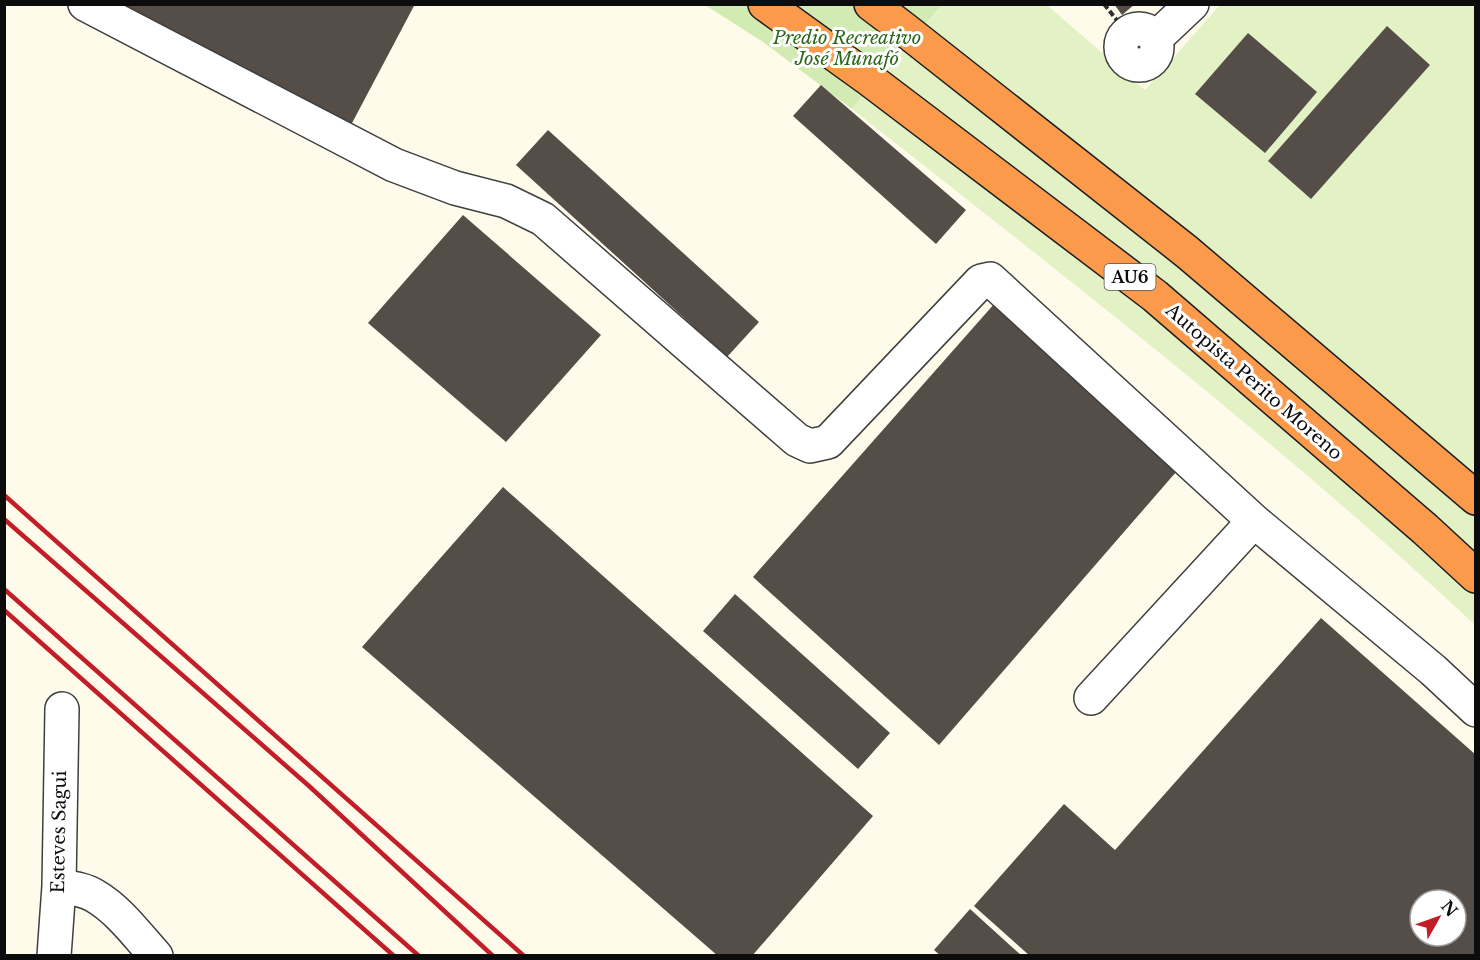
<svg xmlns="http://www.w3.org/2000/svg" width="1480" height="960" viewBox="0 0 1480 960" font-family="'Libre Baskerville',serif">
<defs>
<pattern id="grass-dots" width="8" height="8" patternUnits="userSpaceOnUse" patternTransform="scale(1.5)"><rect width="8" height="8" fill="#d1ebb3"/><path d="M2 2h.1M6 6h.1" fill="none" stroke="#b2c899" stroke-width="1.8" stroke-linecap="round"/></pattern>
</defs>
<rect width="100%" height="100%" fill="#fffbeb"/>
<!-- grass -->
<path fill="url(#grass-dots)" d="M1137,34H1143L1151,52C1144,60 1138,61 1129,54L1127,48L1131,37Z"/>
<!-- park -->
<path fill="#d1ebb3" d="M705,5H942L852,109L763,42Z"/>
<!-- pitch -->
<path fill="#e3f2c5" d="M942,5H1047L1145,90L1220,5H1475V625C1278,441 1064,276 852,109Z"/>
<!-- building -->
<path fill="#554d48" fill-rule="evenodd" d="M114,4H415L351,125Z
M1114,4H1135L1122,15Z
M1387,26L1430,65L1311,199L1268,161Z
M1248,33L1317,92L1265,153L1195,94Z
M821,85L966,210L936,244L793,116Z
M548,130L759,322L727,357L516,165Z
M463,215L601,335L506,442L368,323Z
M995,303L1183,464L939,745L753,577Z
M503,487L873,816L752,956H718L362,647Z
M735,594L890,733L858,769L703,631Z
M1321,618L1476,755V956H1030L974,906L1064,804L1115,850ZM1420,900H1456V936H1420Z
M970,909L1022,956H941L934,950Z"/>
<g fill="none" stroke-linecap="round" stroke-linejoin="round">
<!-- minor casing -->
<g stroke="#3f3f3f" stroke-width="36">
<path id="minor" d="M85,4L394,165L455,188L506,201L543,219L797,440L810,446L828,442L981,281L990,279L1254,521L1433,670L1476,710
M1121 47a18 18 0 1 1 36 0a18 18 0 1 1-36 0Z
M1156,38L1192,4
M1091,698L1254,521
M59,886C71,888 84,889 95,896C119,910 137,935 156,956
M54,956L59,886L62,709"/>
</g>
<!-- highway casing -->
<g stroke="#1d1d1d" stroke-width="36">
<path id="highway" d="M765,4L869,79L1155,296L1425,529L1476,576
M871,4L904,29L1187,252L1476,498"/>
</g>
<!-- path -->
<path stroke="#2e2e2e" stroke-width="4" stroke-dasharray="6 3" stroke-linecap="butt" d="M1104,4L1127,33"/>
<!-- minor -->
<use href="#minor" stroke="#fff" stroke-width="33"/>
<!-- highway -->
<use href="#highway" stroke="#fc9a4c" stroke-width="33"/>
<!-- rail -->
<path stroke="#c31d28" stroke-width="4.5" d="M4,495L524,956
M4,519L309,786L493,956
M4,589L419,956
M4,610L394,956"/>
</g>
<g text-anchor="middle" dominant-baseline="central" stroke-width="6" stroke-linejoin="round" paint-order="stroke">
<!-- shield labels -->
<rect fill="#fff" stroke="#555" stroke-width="1.5" x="1104.5" y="264" width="51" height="26" rx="4.5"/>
<g font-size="16" font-weight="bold" fill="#0c0c0c">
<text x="1130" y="277">AU6</text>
</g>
<!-- park labels -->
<g font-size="18" font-style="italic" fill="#2b6719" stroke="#fff">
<text x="847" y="38">Predio Recreativo<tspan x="847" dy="21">José Munafó</tspan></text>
</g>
<!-- street labels -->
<g font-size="18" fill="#0c0c0c" stroke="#fff">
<text transform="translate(1254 382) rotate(41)">Autopista Perito Moreno</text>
<text transform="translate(59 832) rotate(-89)">Esteves Sagui</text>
</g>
</g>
<!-- border -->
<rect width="1480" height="960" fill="none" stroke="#0c0c0c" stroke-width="12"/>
<!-- north arrow -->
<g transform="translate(1438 918) rotate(50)"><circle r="28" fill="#ffffff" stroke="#9e9e9e" stroke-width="1.5"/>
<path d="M0-4.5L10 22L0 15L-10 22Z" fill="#c31d28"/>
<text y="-9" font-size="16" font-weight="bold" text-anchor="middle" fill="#0c0c0c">N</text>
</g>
</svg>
